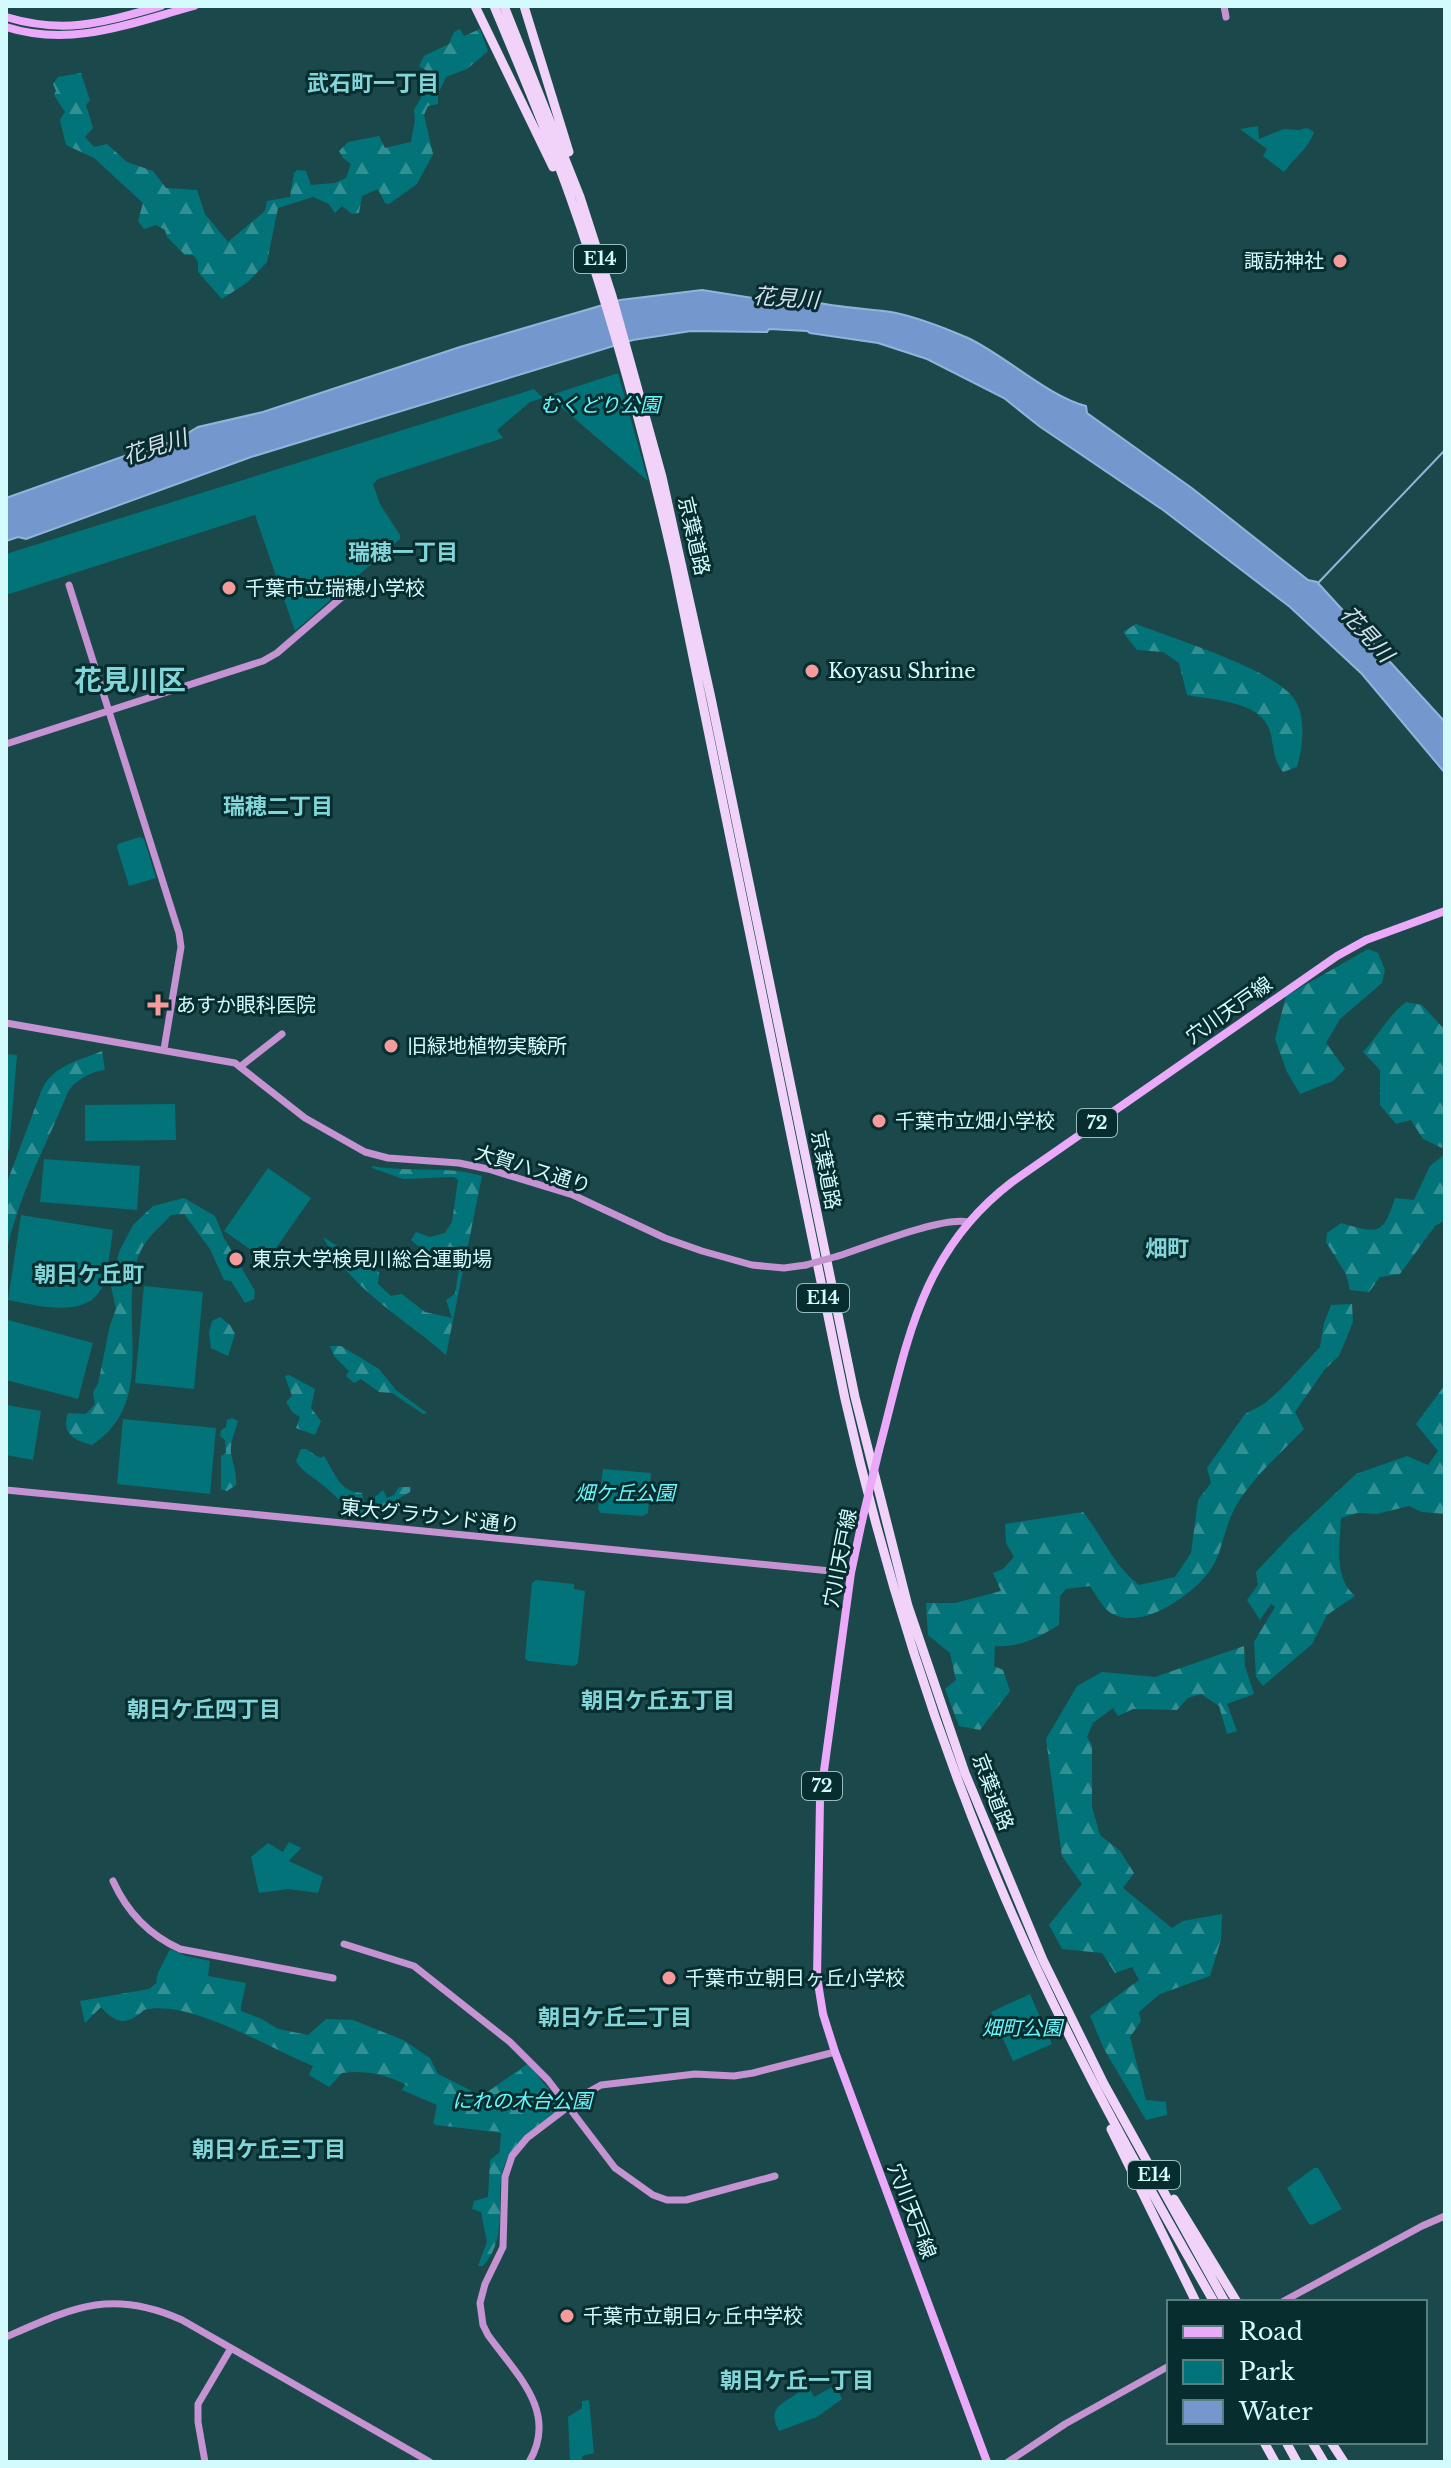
<svg xmlns="http://www.w3.org/2000/svg" width="1451" height="2468" viewBox="0 0 1451 2468" font-family="'Libre Baskerville','Noto Sans JP',serif">
<defs>
<pattern id="forest-firs" width="22" height="20" patternUnits="userSpaceOnUse" patternTransform="scale(2)"><rect width="22" height="20" fill="#027378"/><path d="M5 1l3.5 6h-7zM16 11l3.5 6h-7z" fill="#328f93"/></pattern>
</defs>
<rect width="100%" height="100%" fill="#1b494b"/>
<!-- green -->
<path fill="#027378" d="M1258,126L1259,139L1284,129L1299,130L1307,128L1314,132C1309,148 1294,158 1284,172L1263,156L1267,149L1240,129Z
M618,373L648,481L548,396Z
M534,389L543,398L530,402L497,430L503,438L378,479L373,484L380,504L400,535V539L295,631L255,515L6,595V554Z
M140,837L144,839L156,878L129,886L117,847L118,844Z
M6,1054L17,1055L9,1150H6Z
M175,1104L176,1140L85,1141V1105Z
M44,1159L140,1166L137,1210L40,1202Z
M268,1168L311,1198L267,1261L224,1231Z
M21,1215L113,1230C110,1248 109,1270 102,1287C87,1320 35,1305 8,1300Z
M144,1286L203,1292L194,1389L135,1383Z
M8,1320L93,1343L78,1399L6,1380Z
M6,1405L41,1411L33,1460L6,1455Z
M123,1419L216,1428L210,1494L117,1484Z
M603,1469L651,1473L648,1513L643,1516L601,1513L598,1509Z
M536,1580L574,1584V1589L585,1591L578,1663L574,1666L528,1661L525,1658L532,1583Z
M289,1842L301,1848L289,1861L323,1877L318,1893L288,1889L259,1893L251,1857L268,1843L283,1852Z
M170,1949L186,1956L210,1961L208,1976L246,1983L240,2011L171,1993L156,1982L158,1973Z
M1030,1994L1052,2044L1013,2061L991,2012Z
M417,2064L482,2096L527,2064L561,2103V2107L522,2136L498,2170L501,2133L433,2124L437,2105L402,2090Z
M1314,2168H1318L1342,2209L1312,2225L1309,2224L1287,2188Z
M806,2381L814,2397L836,2385L842,2399L817,2417L779,2431C762,2399 798,2404 806,2381Z
M589,2400L594,2453L582,2456V2462H570L568,2417L582,2408V2401Z"/>
<!-- forest -->
<path fill="url(#forest-firs)" d="M460,29L464,36L480,29L488,51L467,69L446,77L438,94V104L428,106L424,115L433,154L417,184L389,204L385,203L378,189L362,196L359,213L352,214L342,206L335,213L329,204L313,197L278,208L267,262L248,282L222,299L198,272V262L193,255H185L167,237L165,230L156,225L144,229L138,221L143,203L94,158L66,145L60,120L65,112L54,95L56,91L53,84L58,77L81,73L90,100L86,105L93,128L85,137L94,147L107,144L127,162L153,171L166,188L197,190L205,214L228,242L265,211L267,201L290,197L294,173L297,170L306,171L311,185L335,183L346,178L351,164L343,158L339,151L348,142L379,136L385,148L411,142L415,120L414,110L434,75L419,66L424,56L449,44L454,32Z
M1136,624C1174,639 1267,667 1292,696C1307,713 1303,747 1297,767L1283,772C1273,760 1274,746 1270,731C1261,701 1213,700 1187,695L1179,663L1163,652L1137,650L1123,632Z
M1368,949L1378,953L1385,970L1382,983L1340,1019L1326,1043L1345,1069L1333,1081L1300,1094L1287,1072L1275,1039L1286,996Z
M1406,1002L1422,1005L1445,1030V1142L1442,1148L1423,1139L1411,1120L1396,1124L1380,1105V1070L1363,1052C1378,1036 1388,1016 1406,1002Z
M102,1051L105,1070C92,1071 74,1081 68,1092C46,1146 17,1198 6,1255V1185L42,1089C55,1064 79,1061 102,1051Z
M1445,1154V1220L1435,1226L1400,1274L1380,1277L1369,1292L1350,1290L1346,1274L1326,1242L1327,1233L1341,1223C1377,1233 1383,1237 1395,1198L1414,1200L1430,1166Z
M373,1166C409,1173 447,1165 482,1176L446,1355C402,1316 352,1291 323,1237L379,1272L378,1284L391,1296L402,1294L425,1312L452,1318L446,1300L455,1294L461,1256L429,1255L411,1240L416,1232L430,1237L445,1233L452,1222L458,1180L454,1177L403,1179L372,1168Z
M184,1198L215,1216L224,1238L255,1291L254,1299L245,1303L231,1281L224,1280L210,1249L184,1214L171,1215C158,1229 143,1240 137,1260C119,1322 158,1402 92,1445C74,1441 61,1433 68,1413L86,1414L95,1404L93,1392L98,1384L110,1325L116,1309L111,1286L119,1252L133,1225L153,1206Z
M1352,1304L1353,1322L1339,1356L1325,1369L1295,1412L1304,1429C1279,1455 1247,1482 1232,1514C1223,1533 1222,1554 1209,1572C1191,1596 1138,1634 1108,1611C1101,1605 1095,1593 1090,1586L1066,1589L1060,1596L1059,1625C1039,1637 1019,1648 995,1646L994,1666L1003,1670L1010,1691L980,1730L959,1726L945,1689L956,1680L950,1653L928,1635L926,1603H955L1001,1591L993,1573L1003,1569L1014,1557L1006,1543L1005,1524L1083,1512C1103,1537 1114,1566 1139,1585L1175,1577L1191,1553L1198,1500L1211,1483L1207,1468L1245,1414L1264,1404L1281,1389L1320,1347L1324,1323L1331,1305Z
M220,1317L230,1325L235,1334L228,1356L211,1348L209,1333L212,1321Z
M330,1346H341L379,1369L396,1390L427,1413L423,1414L392,1393L379,1392L361,1379L354,1383L346,1376L349,1371L334,1356Z
M289,1375L315,1389L311,1408L321,1421L315,1435L296,1428L300,1417L293,1413L286,1402L292,1396L285,1376Z
M1445,1385V1514L1422,1512L1409,1506L1377,1514L1357,1513L1341,1518C1340,1547 1333,1576 1355,1596L1327,1615L1312,1644L1263,1686L1256,1677L1254,1642L1275,1607L1271,1604L1260,1620L1247,1600L1258,1585L1256,1572L1290,1536L1356,1474L1407,1456L1428,1465L1438,1451L1416,1424Z
M232,1418L238,1421C235,1432 230,1442 231,1453C233,1465 237,1473 236,1485L227,1491L221,1489V1456L226,1453L225,1440L220,1436L221,1430L226,1427L227,1420Z
M301,1449H306L320,1458L324,1456C335,1473 339,1492 362,1493L365,1506L383,1490L387,1498L394,1495L399,1487H411L410,1492C360,1520 368,1525 324,1486C314,1477 303,1473 296,1461Z
M1244,1646L1245,1666L1254,1694L1227,1704L1237,1731L1227,1734L1219,1706L1201,1694L1188,1698L1177,1710L1133,1709L1118,1716L1113,1708L1093,1723L1087,1737L1092,1745V1807L1100,1835L1120,1851L1134,1873L1123,1888L1172,1928L1183,1921L1222,1914L1221,1940L1210,1976L1160,1994L1139,2012L1141,2021L1130,2037L1146,2100L1166,2102L1167,2115L1146,2120L1104,2049L1090,2016L1139,1980L1132,1967L1115,1973L1102,1953L1062,1949L1049,1925L1082,1884L1062,1856L1046,1739L1077,1686L1102,1672L1155,1677Z
M168,1974L176,1975L185,1983L222,1984L223,1994L240,1995L241,2011L262,2019L278,2029L308,2035L326,2019L353,2020L403,2040L430,2058L438,2074L481,2096L530,2064L543,2083L524,2082L517,2088L516,2101C530,2120 536,2117 554,2104L559,2105L560,2110C546,2122 517,2142 508,2157C490,2191 513,2233 483,2266H478L487,2242L481,2212L472,2209L474,2201L488,2197L490,2160L500,2152L503,2132L435,2125L437,2105C406,2083 382,2068 342,2073L329,2087L309,2075L313,2066C270,2049 189,1998 144,2010C128,2025 116,2025 101,2007L85,2023L80,2001L149,1989Z"/>
<!-- water -->
<path fill="#7497ce" stroke="#90b5dc" stroke-width="2" d="M702,290L772,301V304L809,305L811,301C838,308 864,308 891,312C913,316 947,329 968,338C1006,356 1049,397 1086,406L1087,413L1193,489L1308,580L1317,582L1445,722V773L1362,674L1290,607L1163,510L1039,426L1004,398L927,359L878,343L810,333L807,331L769,329L767,332L691,331L633,340L251,457L26,539L18,537L6,541V498L141,450L144,452L178,439L198,427L263,412L460,347L620,300Z"/>
<g fill="none" stroke-linecap="round" stroke-linejoin="round">
<!-- stream -->
<path stroke="#90b5dc" stroke-width="2" d="M1319,582L1445,450"/>
<!-- secondary -->
<path stroke="#c593d1" stroke-width="7" d="M1224,6L1226,17
M69,585L179,933L181,947L164,1049
M6,744L263,661L277,653L357,584
M6,1023L235,1063L305,1118L365,1152L388,1158L459,1163L488,1169L573,1195L665,1238L702,1251L752,1265L784,1268L806,1265
M241,1066L282,1034
M838,1256C866,1247 943,1216 968,1222
M6,1490L851,1573
M113,1881C127,1912 149,1935 180,1949L333,1978
M344,1944L414,1966L510,2042L548,2080L615,2168L653,2195L667,2200H686L775,2176
M1282,2302L1422,2226L1445,2216
M6,2337C72,2308 111,2288 182,2320L430,2462
M205,2462L198,2422V2404L231,2348
M529,2462C559,2412 516,2374 488,2335L483,2325L480,2303L485,2284L503,2247L505,2177L512,2156L527,2138L585,2094L601,2085L695,2074L734,2076L753,2073L835,2052
M1008,2462L1065,2424L1169,2366"/>
<!-- primary -->
<path stroke="#eaa9f9" stroke-width="8" d="M6,17C66,35 104,22 161,6
M6,27C72,48 131,23 194,6
M879,1450C907,1344 919,1253 1012,1182L1337,956L1366,940L1445,911
M862,1521L851,1573L820,1800L817,1977L823,2014L835,2052L987,2462"/>
<!-- highway -->
<path stroke="#f1d2f8" stroke-width="9" d="M475,6L553,167
M494,6C521,70 548,134 571,199C613,318 646,441 674,564L845,1399C889,1593 951,1784 1035,1965C1089,2081 1151,2192 1214,2302
M504,6L580,197L612,296L662,477L711,698L855,1397L908,1606L965,1773L1043,1960L1104,2084L1225,2302
M524,6L569,152
M1111,2129L1196,2302
M1174,2199L1237,2302
M1264,2442L1275,2462
M1286,2442L1297,2462
M1312,2442L1324,2462
M1331,2442L1344,2462"/>
<!-- secondary-bridge -->
<path stroke="#c593d1" stroke-width="7" d="M806,1265L838,1256"/>
<!-- primary-bridge -->
<path stroke="#eaa9f9" stroke-width="8" d="M862,1521L879,1450"/>
</g>
<!-- markers -->
<g fill="#f59b9b" stroke="#082d2f" stroke-width="3">
<circle cx="1340" cy="261" r="8"/>
<circle cx="229" cy="588" r="8"/>
<circle cx="812" cy="671" r="8"/>
<path d="M154 993h8v8h8v8h-8v8h-8v-8h-8v-8h8z"/>
<circle cx="391" cy="1046" r="8"/>
<circle cx="879" cy="1121" r="8"/>
<circle cx="236" cy="1259" r="8"/>
<circle cx="669" cy="1978" r="8"/>
<circle cx="567" cy="2316" r="8"/>
</g>
<g text-anchor="middle" dominant-baseline="central" stroke-width="6" stroke-linejoin="round" paint-order="stroke">
<!-- shield labels -->
<g fill="#082d2f" stroke="#96bdbf" stroke-width="2">
<rect x="574" y="245" width="52" height="28" rx="6"/>
<rect x="1077" y="1109" width="40" height="28" rx="6"/>
<rect x="797" y="1284" width="52" height="28" rx="6"/>
<rect x="802" y="1772" width="40" height="28" rx="6"/>
<rect x="1128" y="2161" width="52" height="28" rx="6"/>
</g>
<g font-size="18" font-weight="bold" fill="#d3fbfd">
<text x="600" y="259">E14</text>
<text x="1097" y="1123">72</text>
<text x="823" y="1298">E14</text>
<text x="822" y="1786">72</text>
<text x="1154" y="2175">E14</text>
</g>
<!-- poi labels -->
<g font-size="20" fill="#d3fbfd" stroke="#082d2f" text-anchor="start">
<text x="1324" y="261" text-anchor="end">諏訪神社</text>
<text x="245" y="588">千葉市立瑞穂小学校</text>
<text x="828" y="671">Koyasu Shrine</text>
<text x="176" y="1005">あすか眼科医院</text>
<text x="407" y="1046">旧緑地植物実験所</text>
<text x="895" y="1121">千葉市立畑小学校</text>
<text x="252" y="1259">東京大学検見川総合運動場</text>
<text x="685" y="1978">千葉市立朝日ヶ丘小学校</text>
<text x="583" y="2316">千葉市立朝日ヶ丘中学校</text>
</g>
<!-- park labels -->
<g font-size="20" font-style="italic" fill="#69f7fe" stroke="#082d2f">
<text x="600" y="405">むくどり公園</text>
<text x="625" y="1493">畑ケ丘公園</text>
<text x="1022" y="2028">畑町公園</text>
<text x="522" y="2101">にれの木台公園</text>
</g>
<!-- street labels -->
<g font-size="20" fill="#d3fbfd" stroke="#082d2f">
<text transform="translate(694 536) rotate(77)">京葉道路</text>
<text transform="translate(1229 1010) rotate(-35)">穴川天戸線</text>
<text transform="translate(533 1169) rotate(17)">大賀ハス通り</text>
<text transform="translate(826 1170) rotate(79)">京葉道路</text>
<text transform="translate(430 1516) rotate(6)">東大グラウンド通り</text>
<text transform="translate(840 1558) rotate(-79)">穴川天戸線</text>
<text transform="translate(993 1792) rotate(69)">京葉道路</text>
<text transform="translate(912 2211) rotate(69)">穴川天戸線</text>
</g>
<!-- neighbourhood labels -->
<g font-size="22" font-weight="bold" fill="#82d6da" stroke="#082d2f">
<text x="373" y="83">武石町一丁目</text>
<text x="403" y="552">瑞穂一丁目</text>
<text x="278" y="806">瑞穂二丁目</text>
<text x="1167" y="1248">畑町</text>
<text x="89" y="1274">朝日ケ丘町</text>
<text x="658" y="1700">朝日ケ丘五丁目</text>
<text x="204" y="1709">朝日ケ丘四丁目</text>
<text x="615" y="2017">朝日ケ丘二丁目</text>
<text x="269" y="2149">朝日ケ丘三丁目</text>
<text x="797" y="2380">朝日ケ丘一丁目</text>
</g>
<!-- water labels -->
<g font-size="22" font-style="italic" fill="#d6e0f0" stroke="#082d2f">
<text transform="translate(786 298) rotate(4)">花見川</text>
<text transform="translate(155 447) rotate(-18)">花見川</text>
<text transform="translate(1367 634) rotate(48)">花見川</text>
</g>
<!-- district labels -->
<g font-size="28" font-weight="bold" fill="#82d6da" stroke="#082d2f">
<text x="130" y="680">花見川区</text>
</g>
</g>
<!-- border -->
<rect width="1451" height="2468" fill="none" stroke="#d3fbfd" stroke-width="16"/>
<!-- legend -->
<rect x="1167" y="2300" width="260" height="144" fill="#082d2f" stroke="#597f81" stroke-width="2"/>
<rect x="1183" y="2326" width="40" height="12" fill="#eaa9f9" stroke="#597f81" stroke-width="2"/>
<text x="1239" y="2340" font-size="24" fill="#d3fbfd">Road</text>
<rect x="1183" y="2360" width="40" height="24" fill="#027378" stroke="#597f81" stroke-width="2"/>
<text x="1239" y="2380" font-size="24" fill="#d3fbfd">Park</text>
<rect x="1183" y="2400" width="40" height="24" fill="#7497ce" stroke="#597f81" stroke-width="2"/>
<text x="1239" y="2420" font-size="24" fill="#d3fbfd">Water</text>
</svg>
